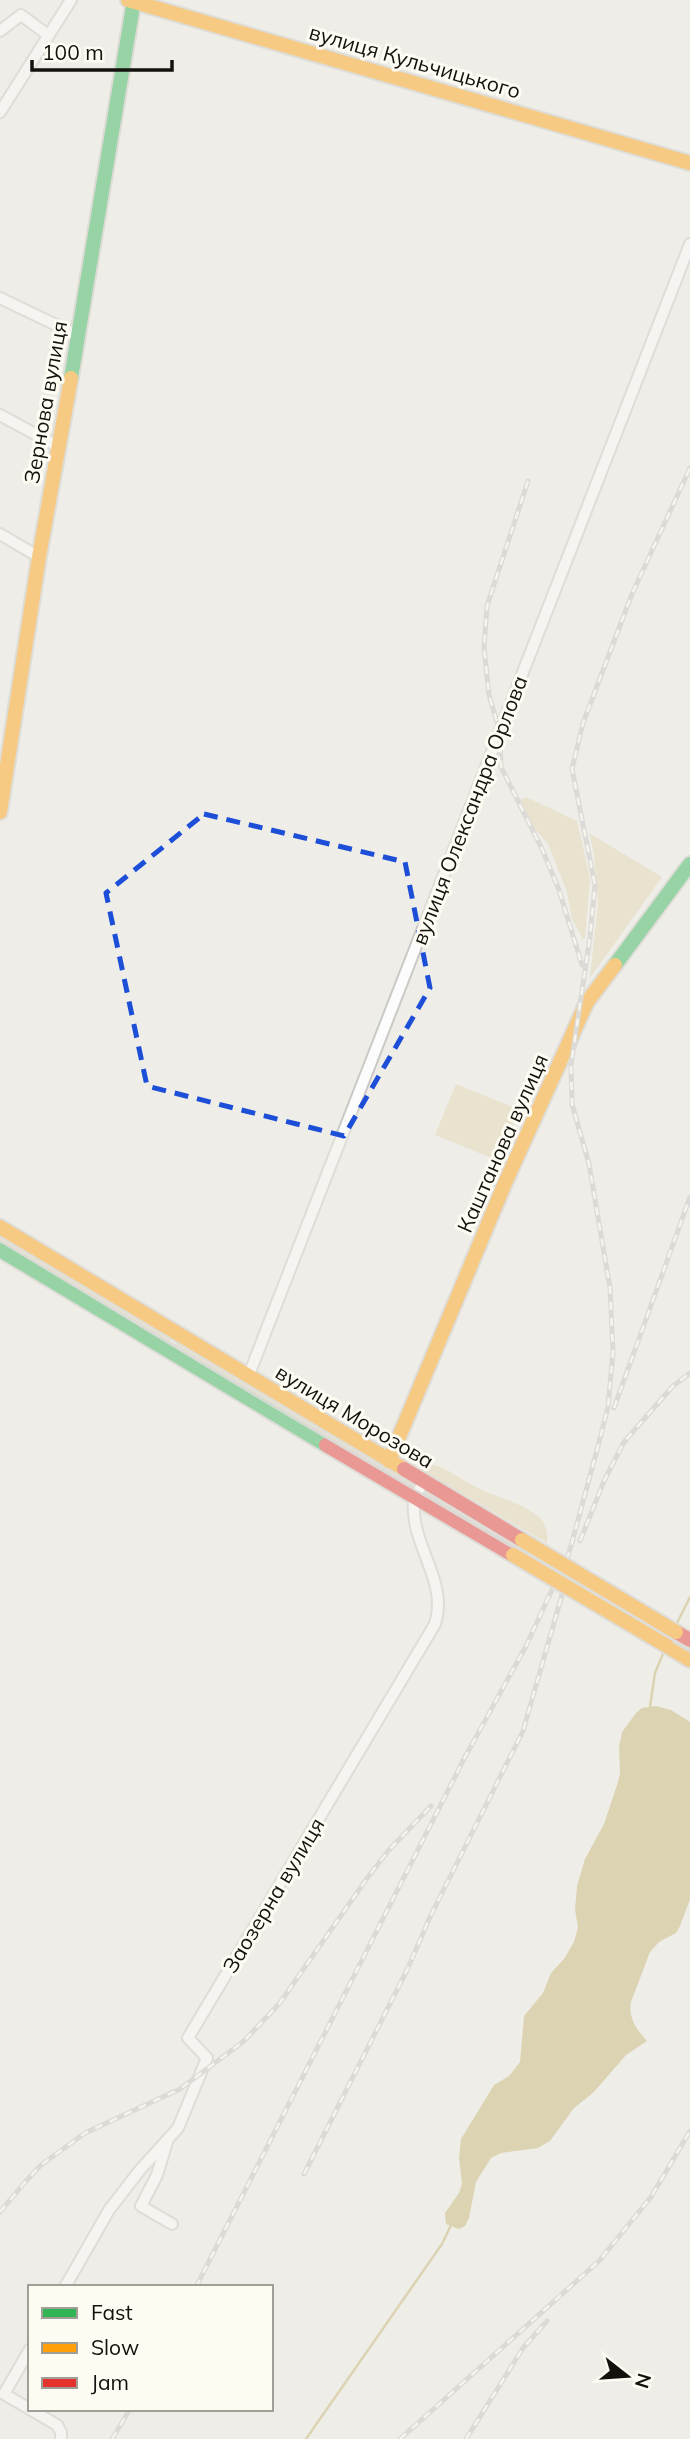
<svg xmlns="http://www.w3.org/2000/svg" width="690" height="2439" viewBox="0 0 690 2439" font-family="Mulish,sans-serif">
<rect width="100%" height="100%" fill="#eeede8"/>
<!-- green -->
<path fill="#dfd5b1" d="M526,797L577,821L590,878L585,938L583,939L572,919L567,892L548,844L521,813L516,802Z
M589,833L662,877L590,978L598,903L594,853Z
M456,1084L520,1110L499,1161L435,1135Z
M0,1232L173,1336L167,1346L0,1246Z
M178,1339L415,1482L410,1490L172,1350Z
M428,1464C446,1466 460,1479 476,1487C497,1498 522,1502 540,1518C546,1524 548,1534 547,1543L425,1472Z
M428,1488L690,1642V1656L423,1498Z"/>
<!-- water -->
<path fill="#c6b472" d="M656,1706L671,1710L690,1722V1899L680,1926L676,1933L659,1942L650,1952L631,2002C628,2018 637,2030 647,2041L626,2055L593,2093L574,2108L550,2141L538,2148L501,2153L491,2158L476,2182L469,2218L465,2226L459,2229L446,2224L445,2213L459,2193L462,2184L459,2158L461,2139L494,2085L509,2076L520,2062L524,2016L543,1993L551,1973L564,1959L574,1942L578,1927L575,1910L577,1886L585,1859L604,1824L618,1782L620,1773L619,1747L622,1732L636,1713L642,1708Z"/>
<g fill="none" stroke-linecap="round" stroke-linejoin="round">
<!-- stream -->
<path stroke="#c6b472" stroke-width="2.5" d="M675,1627L690,1597
M650,1707L655,1673L665,1649
M306,2439L442,2244L451,2225"/>
<!-- street casing -->
<g stroke="#cac9c5" stroke-width="14">
<path id="street" d="M0,31L21,15L48,35
M0,112L71,0
M0,298L79,336
M0,415L59,447
M0,534L39,557
M248,1377L690,244
M167,2142L157,2175L141,2206L172,2224
M65,2287L109,2210L140,2170L178,2128L207,2058L188,2038L435,1624C449,1581 410,1545 414,1501C415,1495 421,1487 424,1481
M30,2349L4,2394L57,2425L61,2432V2439"/>
</g>
<!-- fast casing -->
<g stroke="#cac9c5" stroke-width="18">
<path id="fast" d="M71,378L134,0
M615,965L690,864
M0,1250L326,1445"/>
</g>
<!-- slow casing -->
<g stroke="#cac9c5" stroke-width="18">
<path id="slow" d="M128,0L690,163
M0,812L39,557L71,378
M0,1227L404,1469
M389,1461L505,1183L587,1002L615,965
M667,1646L690,1660"/>
</g>
<!-- jam casing -->
<g stroke="#cac9c5" stroke-width="18">
<path id="jam" d="M326,1445L513,1555
M404,1469L522,1540
M676,1632L690,1640"/>
</g>
<!-- street -->
<use href="#street" stroke="#fcfcfc" stroke-width="10"/>
<!-- fast -->
<use href="#fast" stroke="#30b455" stroke-width="14"/>
<!-- slow -->
<use href="#slow" stroke="#ff9f0a" stroke-width="14"/>
<!-- jam -->
<use href="#jam" stroke="#e5322d" stroke-width="14"/>
<!-- tram -->
<path stroke="#c4c4c3" stroke-width="2" d="M0,1241L269,1404L690,1652"/>
<!-- rail casing -->
<g stroke="#c4c4c3" stroke-width="5">
<path id="rail" d="M528,481L487,606L484,647L489,695L500,732L501,767L543,851L559,890L582,965
M614,1408L690,1197
M580,1541L604,1481L624,1442L673,1386L690,1373
M304,2174L408,1968L430,1917L523,1731L568,1574
M0,2212L26,2181L41,2165L85,2133L180,2089L244,2041L279,2004L368,1877L388,1851L431,1806
M196,2287L465,1757L526,1646L569,1553L597,1450L608,1407L613,1352L610,1288L589,1164L572,1104L571,1065L590,937L595,885L572,769L583,723L632,594L690,468
M112,2439L130,2409
M400,2439L599,2261L651,2197L690,2131
M466,2439L523,2348L547,2321"/>
</g>
<!-- rail -->
<use href="#rail" stroke="#fefcf2" stroke-width="2.5" stroke-dasharray="8" stroke-linecap="butt"/>
<!-- slow-bridge casing -->
<g stroke="#cac9c5" stroke-width="18" stroke-linecap="butt">
<path id="slow-bridge" d="M522,1540L676,1632
M513,1555L667,1646"/>
</g>
<!-- slow-bridge -->
<use href="#slow-bridge" stroke="#ff9f0a" stroke-width="14"/>
</g>
<!-- marked area -->
<path d="M0 0H690V2439H0ZM204,814L405,862L430,988L344,1136L147,1086L106,893Z" fill="#eeede8" fill-opacity=".55" fill-rule="evenodd"/>
<path fill="none" stroke="#1d4ed8" stroke-width="5" stroke-dasharray="14 9" stroke-linejoin="round" d="M204,814L405,862L430,988L344,1136L147,1086L106,893Z"/>
<g text-anchor="middle" dominant-baseline="central" stroke-width="6" stroke-linejoin="round" paint-order="stroke">
<!-- street labels -->
<g font-size="21" fill="#12110e" stroke="#fefcf2">
<text transform="translate(415 61) rotate(16)">вулиця Кульчицького</text>
<text transform="translate(45 402) rotate(-80)">Зернова вулиця</text>
<text transform="translate(469 810) rotate(-69)">вулиця Олександра Орлова</text>
<text transform="translate(502 1143) rotate(-66)">Каштанова вулиця</text>
<text transform="translate(355 1416) rotate(31)">вулиця Морозова</text>
<text transform="translate(273 1895) rotate(-59)">Заозерна вулиця</text>
</g>
</g>
<!-- legend -->
<rect x="28" y="2285" width="245" height="126" fill="#fefcf2" stroke="#a09e97" stroke-width="2"/>
<rect x="42" y="2308" width="35" height="10" fill="#30b455" stroke="#a09e97" stroke-width="2"/>
<text x="91" y="2320" font-size="21" fill="#12110e">Fast</text>
<rect x="42" y="2343" width="35" height="10" fill="#ff9f0a" stroke="#a09e97" stroke-width="2"/>
<text x="91" y="2355" font-size="21" fill="#12110e">Slow</text>
<rect x="42" y="2378" width="35" height="10" fill="#e5322d" stroke="#a09e97" stroke-width="2"/>
<text x="91" y="2390" font-size="21" fill="#12110e">Jam</text>
<!-- north arrow -->
<g transform="translate(627 2376) rotate(107)" stroke="#fefcf2" stroke-width="5" paint-order="stroke">
<path d="M0-5L12 26L0 18L-12 26Z" fill="#12110e"/>
<text y="-10" font-size="19" font-weight="bold" text-anchor="middle" fill="#12110e">N</text>
</g>
<!-- scale -->
<path d="M32 60v10h140v-10" fill="none" stroke="#12110e" stroke-width="3.5"/>
<text x="42" y="60" font-size="21" fill="#12110e" stroke="#fefcf2" stroke-width="5" paint-order="stroke">100 m</text>
</svg>
